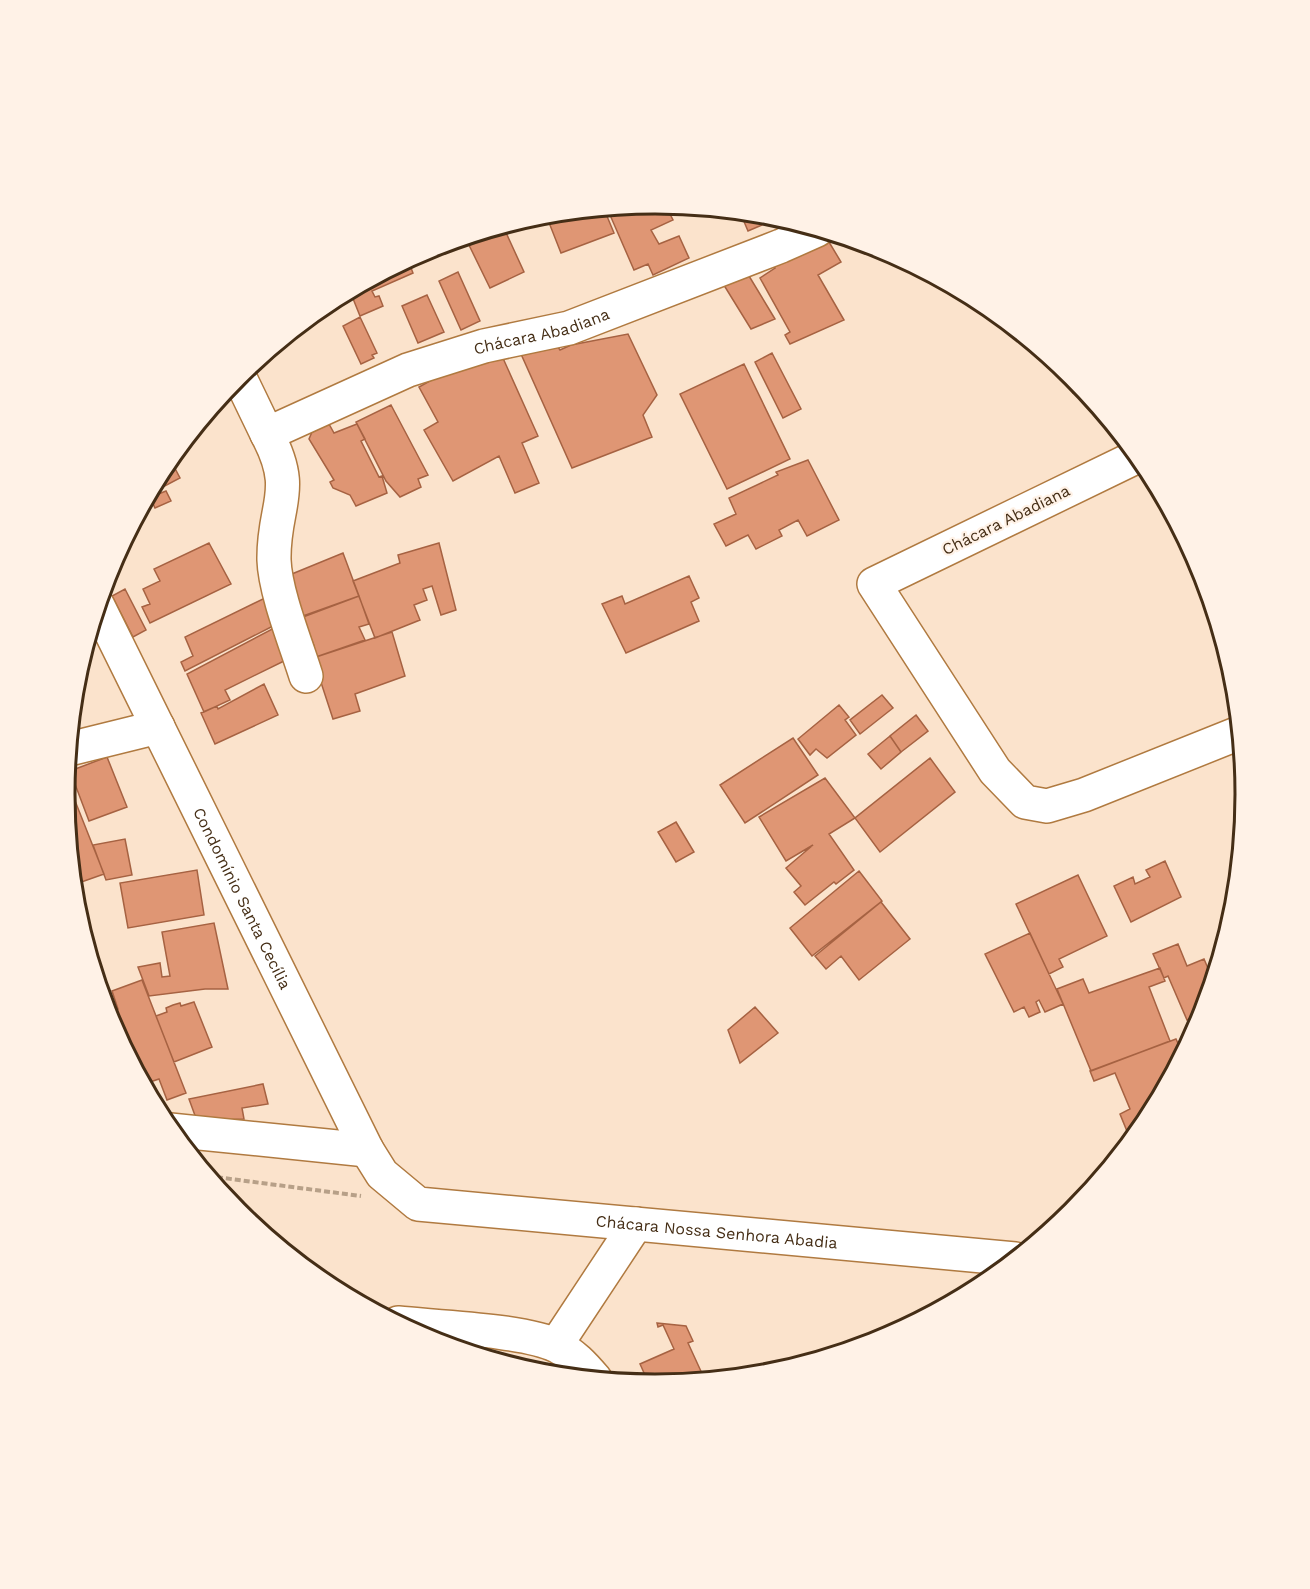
<svg xmlns="http://www.w3.org/2000/svg" width="1310" height="1589" viewBox="0 0 1310 1589" font-family="'Work Sans',sans-serif">
<rect width="100%" height="100%" fill="#fbe3cc"/>
<!-- building -->
<path fill="#df9674" stroke="#a66242" stroke-width="1.5" d="M655,204L686,207L669,212L673,220L651,230L659,244L679,236L689,258L653,275L648,264L634,270L610,215L630,206Z
M604,209L614,233L561,253L546,215Z
M740,212L771,215L778,218L748,231Z
M503,226L524,272L490,288L466,239Z
M826,237L841,262L818,275L844,320L790,344L785,335L790,332L760,278L775,268L773,265Z
M408,260L413,273L372,291L375,297L379,296L383,306L360,316L350,291Z
M746,271L775,319L751,329L722,282Z
M458,272L480,321L461,330L439,281Z
M427,295L444,332L418,343L402,306Z
M360,317L377,353L372,355L374,358L361,364L343,326Z
M628,334L657,395L643,415L652,437L572,468L521,354L558,347L560,350L571,345Z
M772,353L801,409L783,418L755,362Z
M502,356L538,436L522,443L539,483L515,493L499,456L453,481L424,430L438,422L419,387L453,368Z
M1052,360L1073,377L1081,388L1073,393Z
M744,364L790,459L727,489L680,394Z
M391,405L428,475L418,479L421,487L400,497L386,481L356,422Z
M329,424L334,433L357,424L365,439L361,441L379,477L382,476L387,493L356,506L350,495L333,488L330,482L334,480L309,439L312,432Z
M170,459L180,478L157,490L156,495L166,491L171,501L155,508L149,495Z
M808,460L839,520L807,536L798,520L779,530L782,536L756,549L748,535L726,546L714,524L736,514L729,498L778,475L776,472Z
M209,543L231,584L150,623L142,607L150,604L143,589L160,581L154,569Z
M439,543L456,610L441,615L432,586L423,589L427,600L414,605L420,620L375,638L353,581L400,563L398,555Z
M343,553L359,596L303,616L287,576Z
M689,576L699,598L691,602L699,621L626,653L602,604L622,596L625,604Z
M125,589L146,630L133,637L112,596Z
M359,596L369,624L359,627L365,640L313,658L310,647L314,646L303,617Z
M267,597L275,625L185,671L181,662L193,656L185,637Z
M276,627L286,660L225,690L230,700L204,712L187,674Z
M392,632L405,676L355,694L360,711L333,719L313,658Z
M264,684L278,715L215,744L201,713L217,706L218,709Z
M882,695L893,708L860,734L850,720Z
M839,705L849,717L845,720L856,735L827,758L816,749L810,755L798,739Z
M916,715L928,731L901,752L890,736Z
M890,736L901,752L881,769L868,754Z
M793,738L818,775L745,823L720,785Z
M107,757L127,807L89,821L70,771Z
M930,758L955,792L880,852L855,818Z
M66,778L104,874L73,885L65,794Z
M825,778L855,818L829,834L854,870L836,884L834,882L805,905L794,892L801,886L786,868L813,845L786,861L759,817Z
M676,822L694,852L676,862L658,832Z
M125,839L132,875L106,880L93,845Z
M1165,861L1181,897L1131,922L1114,886L1133,877L1135,884L1150,877L1146,870Z
M197,870L204,915L128,928L120,883Z
M859,871L882,901L812,956L790,928Z
M1078,875L1107,936L1059,959L1063,967L1049,974L1016,904Z
M881,902L910,939L859,980L841,956L826,969L815,956Z
M214,923L228,989H205L149,996L138,967L160,963L162,977L170,976L162,932Z
M1030,933L1063,1004L1045,1012L1039,1000L1036,1002L1040,1012L1029,1017L1024,1007L1014,1012L985,954Z
M1178,944L1187,966L1204,959L1213,980L1203,1013L1187,1020L1168,976L1164,978L1153,954Z
M1160,968L1165,981L1149,987L1170,1041L1091,1071L1057,989L1083,979L1089,993Z
M97,980L122,1041L109,1020Z
M142,980L186,1093L167,1100L159,1079L144,1084L116,1010L118,1009L112,991Z
M194,1002L212,1047L174,1062L156,1016L167,1012L166,1008L173,1005L180,1003L181,1006Z
M755,1007L778,1033L740,1063L728,1030Z
M1176,1039L1183,1054L1146,1123L1131,1141L1120,1114L1130,1109L1115,1073L1094,1081L1090,1071Z
M263,1084L268,1104L242,1108L244,1119L197,1121L189,1099Z
M657,1323L686,1326L693,1341L688,1343L705,1380L649,1384L640,1364L674,1349L663,1325L658,1327Z
M800,1358L803,1364L770,1374H765L764,1370L788,1359L790,1363Z"/>
<g fill="none" stroke-linecap="round" stroke-linejoin="round">
<!-- minor casing -->
<g stroke="#b07a40" stroke-width="36">
<g id="minor">
<path d="M239,376L267,434"/>
<path d="M1138,456L874,584L995,771L1025,802L1047,806L1084,795L1239,733"/>
<path id="s1" d="M98,606L367,1150L382,1174L418,1204L1015,1259"/>
<path id="s2" d="M306,676C296,644 275,592 274,560C273,504 298,492 267,434L408,370L484,346L569,328L781,246L817,230"/>
<path d="M69,749L158,727"/>
<path d="M170,1130L367,1150"/>
<path d="M398,1323C437,1327 525,1330 557,1346C573,1354 584,1366 595,1379"/>
<path d="M556,1345L636,1224"/>
</g>
</g>
<!-- path -->
<path stroke="#b7a088" stroke-width="4" stroke-dasharray="6 3" stroke-linecap="butt" d="M208,1176L361,1196"/>
<!-- minor -->
<use href="#minor" stroke="#fff" stroke-width="33"/>
</g>
<g text-anchor="middle" dominant-baseline="central" stroke-width="4.5" stroke-linejoin="round" paint-order="stroke">
<!-- street labels -->
<g font-size="16" fill="#452e16" stroke="#fff2e7">
<text stroke="none"><textPath href="#s2" startOffset="544">Chácara Abadiana</textPath></text>
<text transform="translate(1006 520) rotate(-26)">Chácara Abadiana</text>
<text stroke="none"><textPath href="#s1" startOffset="326">Condomínio Santa Cecília</textPath></text>
<text stroke="none"><textPath href="#s1" startOffset="982">Chácara Nossa Senhora Abadia</textPath></text>
</g>
</g>
<!-- crop -->
<path d="M0 0H1310V1589H0ZM75 794a580 580 0 1 1 1160 0a580 580 0 1 1-1160 0Z" fill="#fff2e7" fill-rule="evenodd"/>
<path fill="none" stroke="#452e16" stroke-width="3" d="M75 794a580 580 0 1 1 1160 0a580 580 0 1 1-1160 0Z"/>
</svg>
